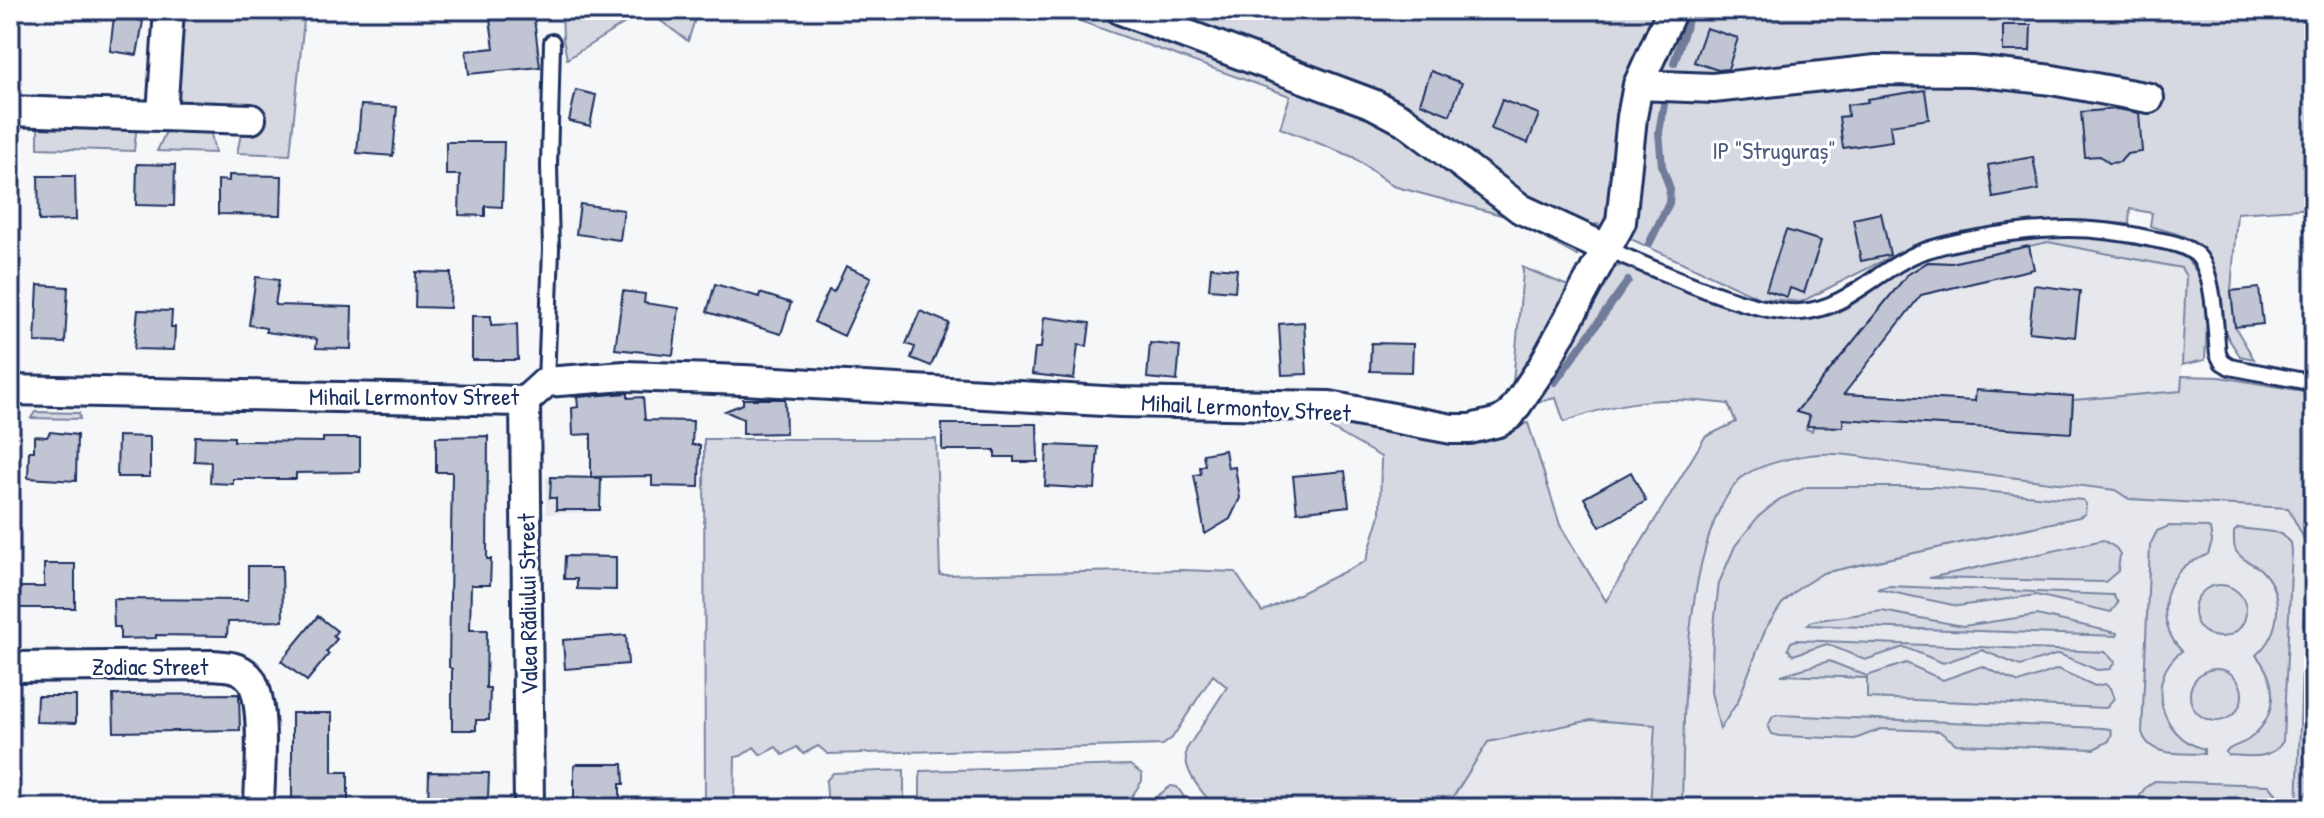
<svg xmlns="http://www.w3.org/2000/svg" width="2324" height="818" viewBox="0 0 2324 818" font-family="'Patrick Hand',sans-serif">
<rect width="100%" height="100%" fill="#f6f7f9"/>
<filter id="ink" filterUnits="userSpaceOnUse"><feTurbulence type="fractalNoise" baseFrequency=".0125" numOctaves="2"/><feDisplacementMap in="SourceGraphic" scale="16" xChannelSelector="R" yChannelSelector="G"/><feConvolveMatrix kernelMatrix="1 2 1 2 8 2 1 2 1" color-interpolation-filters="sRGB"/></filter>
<g filter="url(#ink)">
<!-- built -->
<path fill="#e6e8ee" d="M2048,242L2181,268L2186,276L2181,391L2073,400L2071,433L1844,419L1843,427H1824L1811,431L1806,429L1796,412L1907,275L1928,262L1951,263Z
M1814,445L2314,493V808H1446L1488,742L1591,720L1655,724L1718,471Z
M546,477L600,481V512L546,514Z"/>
<!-- green -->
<path fill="#d6d9e2" stroke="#7884a0" stroke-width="2" d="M181,10H305L290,155L237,153L241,134H253L254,109L180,104L176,97Z
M562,10H698L688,41L646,10L567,59L563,39Z
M1049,10H2314V208L2237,213L2231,291L2235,327L2254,359L2240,356C2233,345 2225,336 2222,322C2216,288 2224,259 2187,238C2176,232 2162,230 2150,226L2152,213L2130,209L2129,224L2075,220L2043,222L1914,245L1801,302L1760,298L1598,224L1590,225L1577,256L1505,216L1393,186L1353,157L1280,128L1290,96Z
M38,122L137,124L134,151L38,148Z
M169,125L210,128L215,153L157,151Z
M2085,233L2178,250C2215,283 2207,315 2205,360L2182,365L2186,276L2181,268L2048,242L1951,263L1928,262L1907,275L1797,411L1810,416L1806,429L1812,431L1815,420L1824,423L1825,427H1843V419L2071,432L2073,400L2181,391L2182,376L2220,377L2314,393V630L2306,629L2303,625L2308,546L2288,508L2129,499L2115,490C2047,482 1979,473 1911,465C1883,461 1847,452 1820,454C1801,455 1754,465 1740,479C1681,540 1684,726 1682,808H1650L1655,725L1591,720L1488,742L1446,808H1215C1202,791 1183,773 1186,750L1227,687L1213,675L1172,738L1163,745L828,754L818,746L803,754L797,747L783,755L776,747L761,755L754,747L741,756L735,757L734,808H705L704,439H936L940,575L1183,570L1235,572L1262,612L1366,561L1380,515L1381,457L1325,425L1324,417L1399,430L1435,440L1469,441L1528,423L1560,525L1606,601L1705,437L1736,422L1728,404C1663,396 1625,399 1564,422L1556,398L1531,403L1606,270L1623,265C1685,288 1748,321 1816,318C1846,317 1884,279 1911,266C1964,240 2027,237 2085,233Z
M1522,267L1573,288L1512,393L1523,272Z
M35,412L79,413L80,419L31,418Z
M1807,487H1937L2083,500L2086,504L2085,514L2079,517L1823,573L1799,588L1782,604L1766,628L1738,701L1720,729L1711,692L1713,634L1719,583L1735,546L1758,517L1780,499Z
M2169,526L2205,527L2210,529L2212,542L2208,554C2200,559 2192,561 2185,566C2159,588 2159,628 2182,651C2143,679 2161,738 2204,749V754C2182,753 2149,758 2142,732L2150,545L2157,531Z
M2238,528L2282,533L2291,543L2292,550L2283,741C2272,761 2248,756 2228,755L2225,752C2232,746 2240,745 2248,740C2278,717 2279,683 2256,655C2281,633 2285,594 2261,570C2253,563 2241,560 2236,551C2233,545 2234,539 2234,532Z
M2103,540L2116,548L2120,554L2118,571L2105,582L1929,578Z
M2194 611a26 26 0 1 1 52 0a26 26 0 1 1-52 0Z
M1888,586L2113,595L2118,603L2111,612L2036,595L1958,606L1877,589Z
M1882,611L1963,626L2037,615L2117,633V636L1807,625L1812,621Z
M1796,640L2105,652L2115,662L2110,669L2097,670L2059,654L2020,666L1982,650L1943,663L1904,647L1865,660L1827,644L1793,655L1788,649L1791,642Z
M1829,661L1867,676L1906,663L1943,680L1982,666L2019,683L2058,669L2095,686L2105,684L2110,688L2114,698L2106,708L1867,698V678L1781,675Z
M2314,661V808H2297L2302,669Z
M2190 695a26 26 0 1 1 52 0a26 26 0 1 1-52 0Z
M1777,715L2102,728L2110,729L2112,733L2109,741L2094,749L1956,744L1939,731L1881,729L1855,739L1780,736L1772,734L1768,726L1773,716Z
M1130,765L1142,774V781L1124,808H920V771Z
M904,770V808H828L826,781L833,773Z
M2155,781L2269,785L2278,796L2281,808H2257L2237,800L2222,803L2216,808H2207L2201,803L2183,798L2163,808H2138C2138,796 2144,786 2155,781Z
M1171,786L1177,787L1192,808H1148L1156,797Z"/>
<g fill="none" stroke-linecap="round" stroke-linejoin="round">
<!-- stream -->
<path stroke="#707c99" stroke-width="8" d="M1674,63L1691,10
M1649,244L1669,203L1670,189L1662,166L1659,132L1665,99
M1555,382L1628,281"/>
</g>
<!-- building -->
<path fill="#c0c4d3" stroke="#1b2f5e" stroke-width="2" d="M502,10H533L540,67L469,74L466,51L494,48L489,12Z
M114,16L143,21L137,55L110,51Z
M2003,25H2031L2030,51H2003Z
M1706,28L1738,38L1728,69L1718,70L1694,62Z
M1431,71L1462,83L1450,115L1420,103Z
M576,90L596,95L590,126L569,121Z
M1925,90L1929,119L1890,125L1892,141L1843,148L1839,117L1848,116L1847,105L1868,102L1867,99Z
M1502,100L1539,114L1528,143L1491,129Z
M361,105L397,107L393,156L357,153Z
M2117,109L2139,113L2142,152L2127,154L2120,162L2109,163L2100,156L2085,157L2081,112Z
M446,142H504L502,207L485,206V216L459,215L460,175H446Z
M2033,157L2039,190L1993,198L1988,165Z
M137,164L175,165L174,206L136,205Z
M229,175L282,176L281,215L218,214V180L229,181Z
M38,176H75L76,220L39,221Z
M580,204L624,210L620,240L576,234Z
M1881,213L1890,255L1861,261L1853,219Z
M1786,230L1821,241L1804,293L1790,288L1787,297L1766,290Z
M2029,246L2034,269L1921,295L1844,394L1975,401L1976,390L2073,396L2071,433L1843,419V427L1807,426L1810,416L1796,412L1907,275L1928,262L1951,263Z
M846,266L871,277L844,336L814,322L829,290L834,292Z
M1211,267L1237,269L1235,291L1209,289Z
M416,272L451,273L450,308L415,307Z
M256,277L279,280L275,305L352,307L351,349L316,348L317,339L266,332V328L249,325Z
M715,284L759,297L760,293L791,303L781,334L707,312Z
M38,285L68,287L65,343L35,342Z
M2034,285L2080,291L2075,337L2029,332Z
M2259,288L2263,324L2235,327L2231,291Z
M623,291L645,294L644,303L679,308L673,355L615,349Z
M138,310L172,311L171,327H175L174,350L134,349Z
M920,311L949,323L931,366L911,358L915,347L906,344Z
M472,316H491V325L517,324L518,360H472Z
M1044,317L1090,323L1087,346L1078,345L1074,379L1032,374L1035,348H1041Z
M1304,322L1307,374L1282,375L1279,324Z
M1150,343L1180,346L1177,381L1147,378Z
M1371,343L1413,344L1412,372L1370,371Z
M628,393V398L643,397L645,420L693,421L692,445H700L699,487L652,486V476L591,477V434L573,435L572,408L578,407L577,397Z
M743,399H785L786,433L743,434V419L725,411L743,404Z
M942,424H1037L1038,462H1014V457H995V450H942Z
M50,432L77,435L76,481L28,478L29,451H34V436L47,437Z
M118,436L150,437V477H117Z
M195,436L234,437V441L323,442V438H360V472L296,473V479H233V484L210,483L211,462L194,461Z
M488,436L487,559H491L490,585H471L470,630H487L486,688H490L489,720H476V730H452V669L449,667L452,472H436V437Z
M1047,445L1098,447L1095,489L1045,486Z
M1225,450L1228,468L1235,467L1240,498L1230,519L1205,534L1194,475L1201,474L1200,467L1205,465L1203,454Z
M1345,471L1349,506L1297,512L1293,476Z
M1631,472L1646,501L1600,527L1584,498Z
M551,477L601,478L600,510H556V498H550Z
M565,556L616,557V590L577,589V579H564Z
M44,564H75V608H10V587H44Z
M248,566H282L283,621L228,622L227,636L156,635V638L120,639V627H114L113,599L248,600Z
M318,616L337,631L333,636L337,639L326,652L329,654L307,681L281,661Z
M626,635L628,664L565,669L563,640Z
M239,694L240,730L114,732L113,695Z
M37,696H76V723L36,722Z
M292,713H332V772H348V806L292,804Z
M577,764H623L624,784H620V800H574V766Z
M429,772L489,773L488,798H476V807L428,806Z"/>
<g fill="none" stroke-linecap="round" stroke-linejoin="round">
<!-- service casing -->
<g stroke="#1b2f5e" stroke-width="20">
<path id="service" d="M1605,248C1654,268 1750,315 1800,312C1847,309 1878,269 1919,253C1939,245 1962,241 1984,237C2044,227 2091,225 2152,239C2168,242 2184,244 2197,255C2215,273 2215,329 2218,354L2222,362L2230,367L2314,383
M546,382L551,249L549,166L552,42"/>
</g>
<!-- minor casing -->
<g stroke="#1b2f5e" stroke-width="34">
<path id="minor" d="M1121,10L1373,104L1405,121L1521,209L1605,248
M1638,85L1713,88L1876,70L1973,71L2052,80L2149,98
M10,111L251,119
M162,114L169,10
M10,390L525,401L546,382L625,376L744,380L1120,402L1329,406L1452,429H1470L1499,422L1510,415L1543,366L1621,222L1632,117L1638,85L1672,10
M525,401L529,808
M10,667L212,665C225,666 239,666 248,676C268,697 259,779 259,808"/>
</g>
<!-- service -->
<use href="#service" stroke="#fff" stroke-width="14"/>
<!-- minor -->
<use href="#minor" stroke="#fff" stroke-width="28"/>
</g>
</g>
<g text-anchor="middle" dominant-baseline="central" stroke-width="6" stroke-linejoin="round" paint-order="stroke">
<!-- park labels -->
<g font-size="24" fill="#4a5a7f" stroke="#fff">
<text x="1774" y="150">IP "Struguraș"</text>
</g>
<!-- street labels -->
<g font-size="24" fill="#1b2f5e" stroke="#fff">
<text x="414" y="396">Mihail Lermontov Street</text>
<text transform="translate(1246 407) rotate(3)">Mihail Lermontov Street</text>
<text transform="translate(527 604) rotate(-91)">Valea Rădiului Street</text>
<text x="150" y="666">Zodiac Street</text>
</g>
</g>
<!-- margin -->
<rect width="2324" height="818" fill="none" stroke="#fff" stroke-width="40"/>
<rect x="20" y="20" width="2284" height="778" fill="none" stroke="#1b2f5e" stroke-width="3" filter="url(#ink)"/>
</svg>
